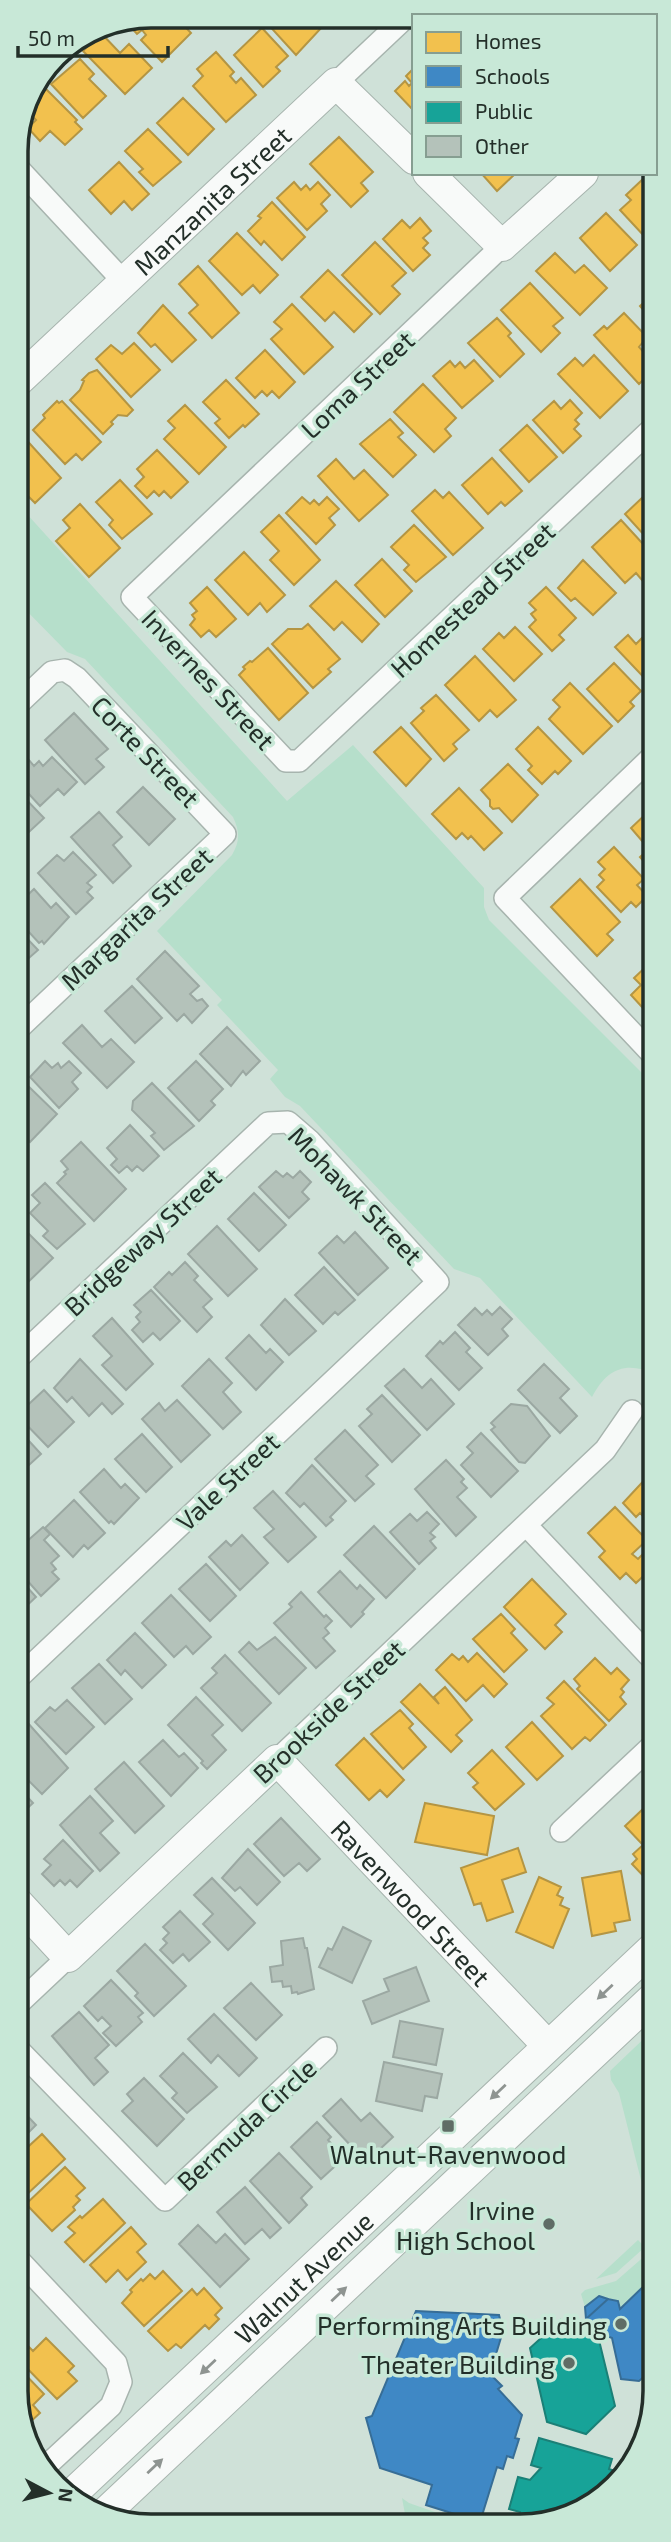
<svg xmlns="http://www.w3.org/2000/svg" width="671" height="2542" viewBox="0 0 671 2542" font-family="'Exo 2',sans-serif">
<rect width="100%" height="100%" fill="#cfe1d8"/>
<!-- green -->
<path fill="#b6dfcb" d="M16,502L287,801L353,745L484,888V907L489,920L648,1079L654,1105L655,1374C625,1360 606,1370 592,1397L480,1278L454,1269L300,1106L285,1097L270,1079L278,1070L217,1005L222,1000L157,931L232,855C240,841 240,832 233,817L85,659L67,652L16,600Z
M655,2028V2196H645L619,2093L611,2080L610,2071Z
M638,2240L645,2247L616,2273L596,2279Z
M655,2247V2268L647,2276L648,2282L620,2309L618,2301L599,2296L585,2307L581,2294L585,2290L616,2281Z
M402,2498L409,2503L472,2525H407Z"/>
<!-- homes -->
<path fill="#f2c14e" stroke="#b49543" stroke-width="2" d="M151,16H175L191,33L162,62L141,40L146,35L142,30L137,34L125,21Z
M268,17H315L323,26L296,55L264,20Z
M328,17H346L334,28L328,21L329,19Z
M262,28L288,56L276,67L280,71L263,87L234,55Z
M101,33L120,53L129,44L152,68L125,94L83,51Z
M216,52L234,72L230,76L236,83L241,78L256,95L226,122L193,86L203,76L197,69Z
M80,59L94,74L89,79L106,96L83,118L51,84Z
M414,68V111L395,91L405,81L409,86L412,83L406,76Z
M46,89L77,120L75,122L82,129L65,145L50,131L40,141L28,128L36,120L31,115L35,110L30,105Z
M183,98L214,129L188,155L157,123Z
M148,129L181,162L153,186L139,172L143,169L125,151Z
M339,137L373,172L361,183L368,191L351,207L310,164Z
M119,162L149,194L132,210L124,201L111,214L89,190Z
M481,173H516L497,191Z
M648,173H654V183L646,175Z
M643,179L654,190V231L646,238L620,210L631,200L626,195Z
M294,182L301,190L306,185L310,190L318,182L330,195L321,204L327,211L307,230L277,198Z
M272,202L305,237L282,260L264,241L261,245L248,231L261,218L258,216Z
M606,213L637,245L610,271L580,238Z
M420,218L431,231L423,238L428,243L423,248L430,255L413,271L383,239L402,220L410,228Z
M237,233L278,275L260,293L253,285L242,295L209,261Z
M375,242L406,273L392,286L400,294L380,314L342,275Z
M555,253L575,273L584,265L607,288L580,315L536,271Z
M198,266L239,313L212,338L189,313L198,305L179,284Z
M328,270L372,314L354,332L334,312L325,321L301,297Z
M530,283L563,318L553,326L560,333L541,352L501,310Z
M654,293V322L640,306Z
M292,304L333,347L304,374L271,339L282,329L274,322Z
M163,305L196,340L172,362L155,344L151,347L138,333Z
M624,313L647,337L639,347L654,364V369L639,384L594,335L604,326L607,329Z
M497,318L511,333L508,336L524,354L500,377L468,343Z
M134,343L160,370L131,397L96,359L111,345L122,354Z
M265,350L295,382L279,398L272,391L267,396L262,391L255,398L236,378Z
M594,355L628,391L600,418L558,374L575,358L583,366Z
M474,360L493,381L462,408L433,376L450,361L455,367L460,362L465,368Z
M97,370L133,410L127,416L118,415L111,422L113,424L103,434L70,400L80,390L84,381L82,380L89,373Z
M226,380L259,414L245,427L243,425L229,438L215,423L220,419L203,402Z
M423,384L456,418L445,429L451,436L434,452L394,412Z
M570,400L582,413L575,420L579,424L574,429L581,436L563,453L533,420L554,401L561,409Z
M57,401L59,403L62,401L101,442L82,460L76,454L65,464L33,430L45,418L43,415Z
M185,405L226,447L199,474L164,439L175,428L168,421Z
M390,419L403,433L398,437L416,455L393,477L360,444Z
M527,425L557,457L529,482L500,450Z
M21,434L61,478L35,503L16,484V475L20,471L16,466V438Z
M157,450L188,482L171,498L164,491L159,496L154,491L147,498L135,486L144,477L137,469Z
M492,458L522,491L505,506L501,502L488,514L462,485Z
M336,459L354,479L364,470L388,495L359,521L318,476Z
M120,480L152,514L122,539L109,525L113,520L96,502Z
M435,490L443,498L449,492L483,528L453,555L412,511Z
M302,497L310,504L314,500L319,505L327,497L339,509L329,518L335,525L316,544L286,513Z
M643,497L654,509V546L625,514Z
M80,504L120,548L89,577L56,541L70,528L63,520Z
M279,515L320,560L294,585L270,560L279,551L261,532Z
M621,520L654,556V569L642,580L636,573L625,583L592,547Z
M414,525L446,557L416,582L404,570L409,565L391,547Z
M244,552L285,595L267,612L260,603L248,615L215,580Z
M382,559L412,591L385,617L355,585Z
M583,560L616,593L593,615L575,598L571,601L558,588Z
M336,581L379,624L362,642L342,622L334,630L310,606Z
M207,587L236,619L216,637L209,630L201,637L190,625L195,619L192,615L197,611L190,603Z
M546,587L576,618L559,635L564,640L552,651L529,627L536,620L531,614L536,610L529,603Z
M308,624L340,659L328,669L331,672L313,688L272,644L288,629H302Z
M515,627L542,654L514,681L483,649L499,633L504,638Z
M649,631L654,636L653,687L615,647L628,635L636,644Z
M268,648L308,693L279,720L239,675L245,669L243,667L250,661L252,662Z
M475,656L516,700L497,717L490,710L479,721L445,685Z
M614,663L641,691L630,702L634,706L618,722L587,689Z
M570,683L612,726L583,754L549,719L560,707L553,700Z
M436,695L469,730L453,744L457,749L444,761L411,723L424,711L421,708Z
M401,727L431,759L406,786L374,752Z
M538,727L571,761L558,774L555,771L542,784L528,770L532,766L516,749Z
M508,764L538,795L512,822L499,808L493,809L490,806V800L481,790Z
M459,788L502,833L484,850L471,836L468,839L462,833L456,839L432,814Z
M649,811L654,817V873L640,857L649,849L631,828Z
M614,847L644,879L637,885L647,896L636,907L631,902L621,912L597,887L604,880L599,875L605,869L598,862Z
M580,879L620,922L607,934L613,940L597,956L551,907Z
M654,959V1002L650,999L642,1007L631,995L641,985L634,978Z
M650,1474L655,1479V1528L640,1513L636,1517L623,1503Z
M615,1507L647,1540L632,1554L638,1559L647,1550L655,1559V1565L636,1583L626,1573L620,1579L599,1557L605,1551L588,1533Z
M532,1579L566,1614L555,1625L562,1632L545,1649L504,1607Z
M655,1596V1611L654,1612L647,1604Z
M501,1614L515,1629L511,1633L527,1650L504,1672L473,1639Z
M477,1653L507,1684L494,1697L483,1685L466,1701L436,1670L452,1654L459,1660L463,1656L468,1662Z
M595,1658L611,1674L617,1668L629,1680L621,1689L624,1692L620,1697L626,1704L609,1721L577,1689L580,1686L574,1679Z
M564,1681L606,1725L590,1741L585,1737L572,1749L541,1716L554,1704L547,1698Z
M420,1684L439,1704L434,1697L445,1687L472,1720L456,1735L462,1741L451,1752L401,1702Z
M400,1710L413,1724L409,1728L426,1747L403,1769L371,1734Z
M532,1722L563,1756L537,1780L506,1747Z
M364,1738L404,1780L387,1797L380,1790L369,1800L336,1765Z
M492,1750L524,1784L495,1810L473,1787L478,1783L468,1773Z
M425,1803L494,1816L487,1855L415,1842Z
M643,1809L655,1821V1880L651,1884L632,1864L637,1859L633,1854L643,1845L625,1826Z
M518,1848L526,1872L502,1880L513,1912L487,1921L481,1903L474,1905L461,1868Z
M621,1871L630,1920L614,1923L616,1931L592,1936L582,1878Z
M539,1877L561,1887L557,1895L563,1898L560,1905L569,1909L553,1948L516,1932Z
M42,2134L65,2159L24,2197L17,2189V2157Z
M65,2167L85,2188L76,2196L80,2200L73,2207L75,2210L52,2231L26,2204Z
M103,2199L125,2223L84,2262L65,2242L75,2233L68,2227L80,2216L82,2218Z
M131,2227L146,2244L137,2252L146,2262L127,2280L118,2270L106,2282L90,2265Z
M163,2271L182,2291L144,2326L122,2303L132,2292L130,2290L141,2279L143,2281L150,2274L155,2279Z
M204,2288L222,2308L215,2315L219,2319L209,2329L205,2325L181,2348L176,2344L168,2351L148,2331L192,2289L197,2295Z
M46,2338L74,2366L68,2372L77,2381L57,2399L18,2359L29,2347L33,2351Z
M17,2366L44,2394L33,2405L40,2413L26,2426L17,2409Z"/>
<!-- schools -->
<path fill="#3f88c5" stroke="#376d96" stroke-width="2" d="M655,2268V2367L639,2381L621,2379L612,2338L589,2328L586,2319L608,2299L618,2301L620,2309L648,2282L647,2276Z
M599,2296L608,2299L586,2319L585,2307Z
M416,2311L499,2315L503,2331L490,2374L502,2386L498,2389L522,2415L515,2438L519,2439L513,2458L507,2456L503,2469L497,2467L480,2522L426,2505L432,2485L380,2468L366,2418L372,2416Z"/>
<!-- public -->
<path fill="#17a398" stroke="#1b8077" stroke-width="2" d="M561,2320L597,2332L615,2406L586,2434L547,2422L530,2348Z
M539,2438L612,2459L609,2469L624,2474L621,2480L538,2525H523L520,2512L509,2509L518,2477L530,2480L541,2468L531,2465Z"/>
<!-- building -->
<path fill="#b4c2ba" stroke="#9ba8a2" stroke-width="2" d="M74,713L108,749L96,759L104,767L85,784L45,740Z
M52,757L77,782L64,795L58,789L40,806L16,780V770L28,759L34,766L39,761L43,766Z
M143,787L175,819L149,845L117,812Z
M16,789L44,818L16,844Z
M99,812L122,837L113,845L131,866L113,883L71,837Z
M73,852L96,875L87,883L92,887L87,892L93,898L76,914L38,873L57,855L64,861Z
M34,889L51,908L56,903L69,917L44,944L42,941L39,943L16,918V906Z
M16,927L38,950L21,965L16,961Z
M165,951L199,986L190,994L197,1001L202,999L208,1006L192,1023L184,1014L177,1021L137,979Z
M132,986L162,1018L135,1043L105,1011Z
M82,1025L102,1047L111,1039L134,1062L107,1088L63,1043Z
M227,1027L260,1061L246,1075L243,1071L231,1086L200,1054Z
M45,1061L52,1068L58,1063L61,1068L69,1061L81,1073L72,1082L78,1089L59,1108L30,1077Z
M196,1061L223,1089L211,1101L215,1105L199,1121L168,1088Z
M25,1083L57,1114L30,1142L16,1128V1092Z
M152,1083L194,1126L164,1150L151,1136L155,1133L132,1110L133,1101Z
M130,1125L159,1156L143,1171L137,1166L132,1171L127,1166L119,1173L111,1165L117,1159L107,1148Z
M81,1142L126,1189L94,1221L57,1183L66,1174L64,1172L68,1169L61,1161Z
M276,1171L283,1177L287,1173L293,1178L300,1171L311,1182L302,1192L309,1199L289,1218L259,1187Z
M45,1183L85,1224L57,1249L43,1236L48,1231L30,1213L40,1203L32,1195Z
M254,1193L286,1225L259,1251L228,1219Z
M21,1226L53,1258L26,1284L16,1274V1231Z
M217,1226L257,1269L228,1296L188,1254Z
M355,1232L388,1268L358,1295L319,1253L337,1236L344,1243Z
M185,1262L198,1276L194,1280L212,1299L203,1307L212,1317L197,1332L154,1287L169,1272L172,1275Z
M324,1267L355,1300L338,1315L335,1312L323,1324L295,1295Z
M151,1290L180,1321L160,1340L153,1333L143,1342L132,1330L140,1322L136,1317L141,1312L134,1305Z
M285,1299L316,1331L289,1355L261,1325Z
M500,1307L512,1319L502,1329L508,1336L488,1355L458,1325L475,1308L482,1315L487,1310L492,1315Z
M112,1318L153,1364L126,1390L102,1365L112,1356L93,1336Z
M455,1332L470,1348L466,1352L482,1368L459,1390L426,1356L440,1341L443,1344Z
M249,1335L266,1353L270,1349L283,1362L256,1390L226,1358Z
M80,1359L123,1404L112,1414L102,1403L89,1416L72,1397L67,1402L54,1388Z
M209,1359L232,1383L223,1392L241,1412L223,1429L182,1386Z
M544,1364L569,1389L560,1398L577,1416L560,1433L518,1390Z
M404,1369L422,1388L431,1379L454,1404L427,1430L385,1386Z
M44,1390L74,1422L48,1447L17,1415Z
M382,1395L420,1435L392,1462L359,1426L372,1414L367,1409Z
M177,1400L210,1435L181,1462L142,1419L159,1403L165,1411Z
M511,1404L527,1406L550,1436L525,1463L519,1462L491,1430L495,1427L491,1423Z
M17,1428L41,1454L17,1476Z
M345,1430L378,1465L366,1476L374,1484L355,1501L315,1459Z
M481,1433L518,1471L491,1497L461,1465L473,1453L467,1447Z
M142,1434L172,1467L146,1492L115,1459Z
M446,1460L464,1479L461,1482L467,1488L457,1497L476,1517L456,1536L415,1489Z
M312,1465L346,1501L330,1517L333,1520L326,1526L304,1503L300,1507L286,1493Z
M104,1469L121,1488L125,1484L139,1498L114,1524L111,1521L109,1523L80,1492Z
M273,1491L316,1537L288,1562L264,1537L274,1529L254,1508Z
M74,1500L105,1533L88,1549L84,1545L73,1557L45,1528Z
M427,1512L439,1524L430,1533L435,1537L430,1541L436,1548L419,1564L390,1532L410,1514L417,1521Z
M374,1526L415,1569L386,1598L344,1555Z
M43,1527L50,1534L44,1540L59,1556L51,1563L56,1569L52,1572L59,1579L41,1596L17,1569V1542L21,1538L25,1543Z
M242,1535L268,1563L240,1590L209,1557L226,1541L231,1546Z
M206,1564L236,1596L210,1621L179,1589Z
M340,1571L357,1589L360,1585L374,1599L362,1612L364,1614L351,1627L318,1592Z
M17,1576L36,1597L21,1611L19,1609L17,1611Z
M301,1592L324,1617L326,1615L332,1621L325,1628L329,1633L323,1638L335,1651L316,1668L274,1623L292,1607L289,1604Z
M171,1595L211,1637L193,1654L186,1646L174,1657L142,1623Z
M135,1633L166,1665L142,1688L125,1670L121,1675L107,1660Z
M275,1637L306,1668L279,1694L239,1652L249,1642L257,1650Z
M225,1655L271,1703L242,1731L201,1688L217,1673L212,1668Z
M99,1664L132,1699L105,1724L72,1688Z
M196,1697L223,1725L212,1735L226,1750L207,1769L201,1763L203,1761L168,1725Z
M67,1700L94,1727L66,1754L35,1722L50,1707L55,1711Z
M27,1722L68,1768L42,1794L17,1769L27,1760L17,1750V1732Z
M163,1740L179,1757L184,1753L198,1768L171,1796L139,1762Z
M124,1762L164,1806L135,1833L95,1789Z
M17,1786L33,1803L17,1818Z
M90,1796L113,1821L100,1833L119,1853L100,1871L60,1825Z
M281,1818L320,1859L307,1871L299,1863L284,1876L254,1844Z
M63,1840L93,1871L77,1887L70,1880L65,1885L60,1880L54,1886L42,1874L51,1865L44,1859Z
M248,1849L280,1882L257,1905L240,1887L235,1891L222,1878Z
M212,1878L255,1923L228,1950L203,1924L213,1914L194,1895Z
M180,1911L210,1942L189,1961L183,1954L173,1963L160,1950L167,1943L163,1939L169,1933L163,1927Z
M343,1927L371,1941L352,1983L319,1967L328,1948L332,1950Z
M303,1938L305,1948H307L314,1989L298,1994L297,1992L292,1993L291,1986L283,1987L282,1981L272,1982L270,1967L283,1965L281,1941Z
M145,1944L186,1986L154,2016L135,1996L138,1993L117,1971Z
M416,1967L429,2001L372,2024L363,2001L389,1991L384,1979Z
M111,1980L143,2013L138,2017L142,2022L116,2046L103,2033L111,2026L102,2017L98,2021L84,2006Z
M251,1983L282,2015L256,2040L224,2008Z
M79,2012L109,2045L95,2058L108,2072L94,2085L52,2036Z
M214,2014L257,2058L239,2076L218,2055L211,2063L188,2039Z
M400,2021L443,2029L436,2065L393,2057Z
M183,2053L217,2087L187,2113L172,2098L177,2093L160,2076Z
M384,2062L442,2074L437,2098L425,2096L422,2111L376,2101Z
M144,2078L184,2119L157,2146L122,2111L133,2101L127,2094Z
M341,2099L361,2121L370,2113L393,2137L366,2162L323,2116Z
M17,2105L36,2125L17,2144Z
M317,2122L331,2137L328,2140L344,2158L321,2179L291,2147Z
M279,2153L312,2187L301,2198L307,2205L289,2223L250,2181Z
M245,2187L281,2228L270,2238L262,2229L245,2244L217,2212Z
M198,2225L216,2243L225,2234L249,2259L220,2287L179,2244Z"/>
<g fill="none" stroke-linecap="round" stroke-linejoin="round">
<!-- street casing -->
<g stroke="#a7b4ae" stroke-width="24">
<path id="street" d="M336,83L406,17
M16,166L124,282
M502,246L132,597L286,761H299L654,427
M16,706L52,672L65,670L77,678L225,834L16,1031
M654,755L505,898L654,1056
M17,1359L268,1123L288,1122L310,1141L438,1282L17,1679
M526,1525L655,1662
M277,1760L605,1450L632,1411
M561,1831L655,1743
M17,2005L68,1957
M17,2048L165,2200L326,2048
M17,2258L116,2363L121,2382L111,2406L44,2468"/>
</g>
<!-- secondary casing -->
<g stroke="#a7b4ae" stroke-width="32">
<g id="secondary">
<path d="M428,173L502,246L583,173"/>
<path id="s1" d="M16,383L336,83L414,159"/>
<path id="s2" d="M17,1902L68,1957L277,1760L547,2045"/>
<path id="s3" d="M72,2494L655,1946"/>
<path d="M105,2513L655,1996"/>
</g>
</g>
<!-- street -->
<use href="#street" stroke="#f8faf9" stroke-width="21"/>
<!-- secondary -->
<use href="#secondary" stroke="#f8faf9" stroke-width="30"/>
</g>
<!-- one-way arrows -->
<defs><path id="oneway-solid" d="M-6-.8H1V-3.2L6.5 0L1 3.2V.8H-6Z" transform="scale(1.75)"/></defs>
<g fill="#8e9491">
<use href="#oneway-solid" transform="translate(605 1992) rotate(137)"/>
<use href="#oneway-solid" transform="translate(498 2092) rotate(137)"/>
<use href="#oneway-solid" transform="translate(339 2294) rotate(-43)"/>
<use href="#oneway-solid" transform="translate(208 2367) rotate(137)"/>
<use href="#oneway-solid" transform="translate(155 2466) rotate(-43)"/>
</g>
<!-- markers -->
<g fill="#5f6d66" stroke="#c8e8d7" stroke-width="2.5">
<rect x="441" y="2119" width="14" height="14" rx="3.5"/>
<circle cx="549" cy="2224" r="7"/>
<circle cx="621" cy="2324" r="7"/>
<circle cx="569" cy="2363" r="7"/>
</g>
<g text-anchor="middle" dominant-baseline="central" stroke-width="7" stroke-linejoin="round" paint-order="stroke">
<!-- street labels -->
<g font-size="26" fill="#232f29" stroke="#c8e8d7">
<text stroke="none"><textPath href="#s1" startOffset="268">Manzanita Street</textPath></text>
<text transform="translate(357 384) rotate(-43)">Loma Street</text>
<text transform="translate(472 599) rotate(-43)">Homestead Street</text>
<text transform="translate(209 679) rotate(47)">Invernes Street</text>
<text transform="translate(146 751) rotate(46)">Corte Street</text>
<text transform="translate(136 918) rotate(-43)">Margarita Street</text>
<text transform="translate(356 1195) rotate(46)">Mohawk Street</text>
<text transform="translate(142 1241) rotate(-43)">Bridgeway Street</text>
<text transform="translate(227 1481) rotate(-43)">Vale Street</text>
<text transform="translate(328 1711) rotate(-43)">Brookside Street</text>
<text stroke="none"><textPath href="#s2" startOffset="558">Ravenwood Street</textPath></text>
<text transform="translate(246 2124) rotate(-43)">Bermuda Circle</text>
<text stroke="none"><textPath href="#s3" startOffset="317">Walnut Avenue</textPath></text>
</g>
<!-- poi labels -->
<g font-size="26" fill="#232f29" stroke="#c8e8d7" text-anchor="end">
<text x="448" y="2153" text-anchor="middle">Walnut-Ravenwood</text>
<text x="535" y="2209">Irvine<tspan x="535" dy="30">High School</tspan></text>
<text x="607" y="2324">Performing Arts Building</text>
<text x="555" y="2363">Theater Building</text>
</g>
</g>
<!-- crop -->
<path d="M0 0H671V2542H0ZM151 28H520A123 123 0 0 1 643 151V2391A123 123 0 0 1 520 2514H151A123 123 0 0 1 28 2391V151A123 123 0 0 1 151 28Z" fill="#c8e8d7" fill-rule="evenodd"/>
<path fill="none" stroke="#232f29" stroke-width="3.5" d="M151 28H520A123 123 0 0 1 643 151V2391A123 123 0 0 1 520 2514H151A123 123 0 0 1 28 2391V151A123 123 0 0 1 151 28Z"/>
<!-- legend -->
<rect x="412" y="14" width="245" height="161" fill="#c8e8d7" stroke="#869e91" stroke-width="2"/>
<rect x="426" y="32" width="35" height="21" fill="#f2c14e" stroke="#869e91" stroke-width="2"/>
<text x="475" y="49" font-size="21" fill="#232f29">Homes</text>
<rect x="426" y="66" width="35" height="21" fill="#3f88c5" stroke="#869e91" stroke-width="2"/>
<text x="475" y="84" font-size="21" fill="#232f29">Schools</text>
<rect x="426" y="102" width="35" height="21" fill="#17a398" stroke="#869e91" stroke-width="2"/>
<text x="475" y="119" font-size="21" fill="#232f29">Public</text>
<rect x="426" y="136" width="35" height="21" fill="#b4c2ba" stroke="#869e91" stroke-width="2"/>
<text x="475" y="154" font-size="21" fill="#232f29">Other</text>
<!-- north arrow -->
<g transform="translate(49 2493) rotate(97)" stroke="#c8e8d7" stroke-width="5" paint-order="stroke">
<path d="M0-5L12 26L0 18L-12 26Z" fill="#232f29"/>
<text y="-10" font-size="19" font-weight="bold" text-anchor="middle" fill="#232f29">N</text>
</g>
<!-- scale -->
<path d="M18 46v10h150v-10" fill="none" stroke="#232f29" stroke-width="3.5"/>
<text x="28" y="46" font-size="21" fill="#232f29" stroke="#c8e8d7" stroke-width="5" paint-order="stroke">50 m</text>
</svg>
